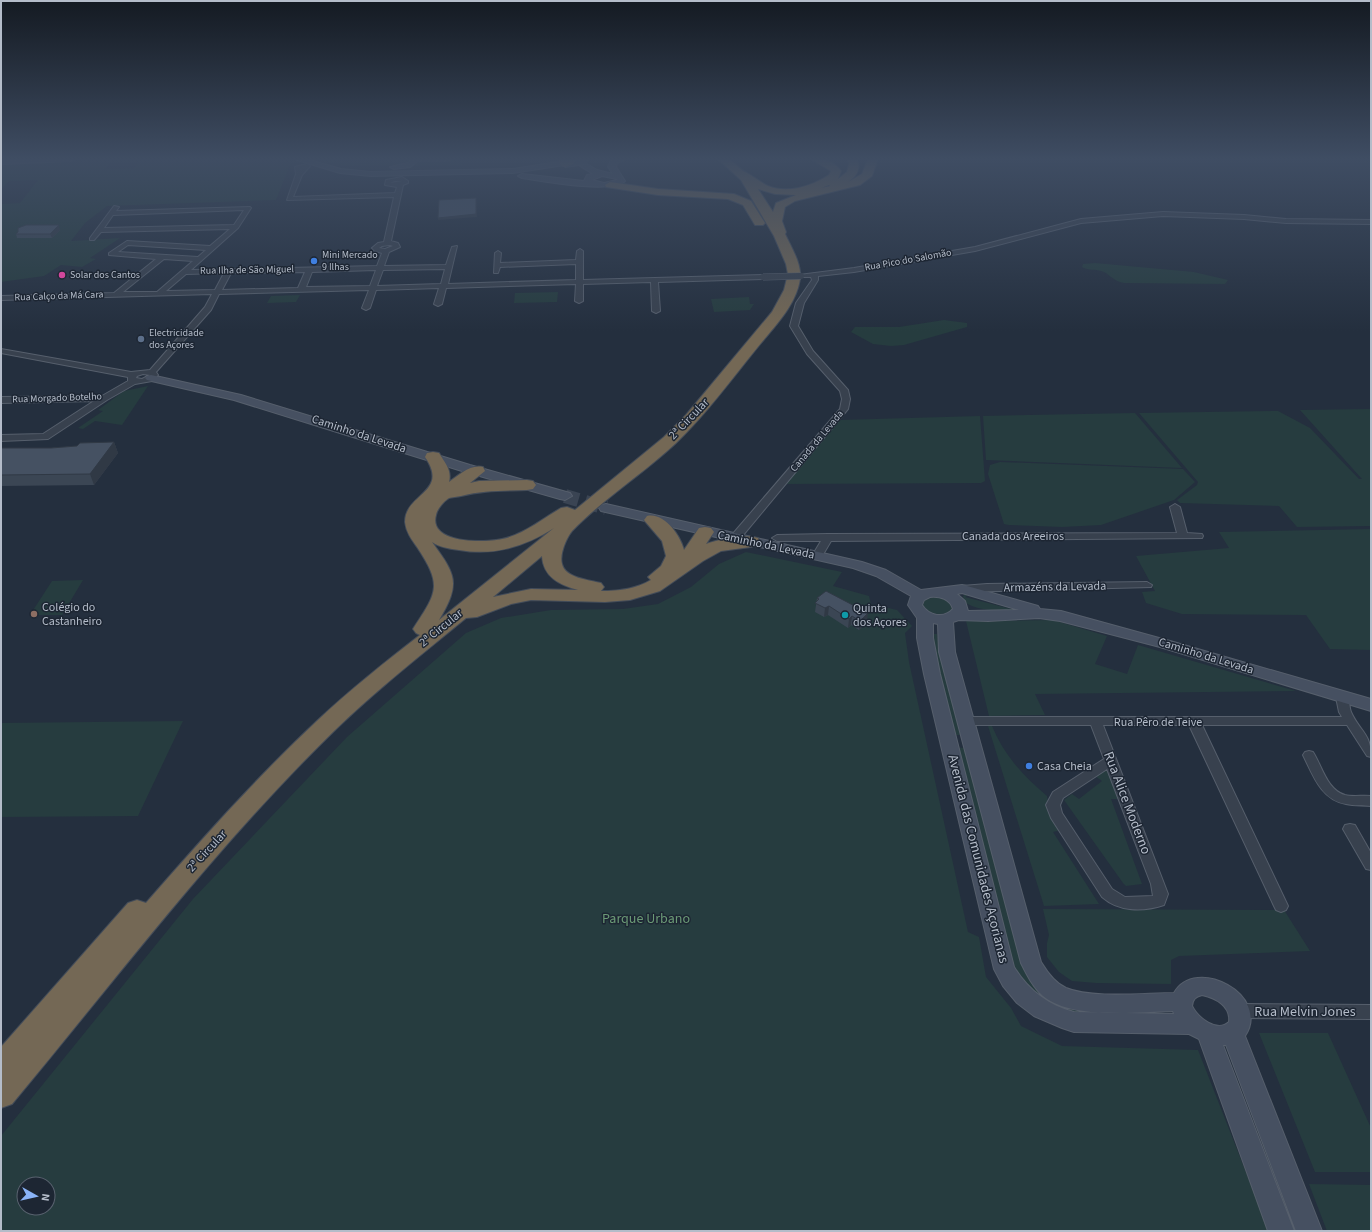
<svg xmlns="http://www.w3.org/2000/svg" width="1372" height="1232" viewBox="0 0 1372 1232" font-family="'Source Sans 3',sans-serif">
<rect width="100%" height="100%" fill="#242f3e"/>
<!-- green -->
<path fill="#263c3f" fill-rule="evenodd" d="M100,159H286L292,160L276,200L107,206L85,223L71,241L120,238L90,258L96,259L82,267L61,265L44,276L1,282V210L65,208L1,210V204L20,203L38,180L9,181L1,190V164ZM139,162L135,168L105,169L109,163Z
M317,159H337V162L368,164L388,159H411L412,162L404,165L350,166Z
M458,160L463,165L414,166L421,162Z
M1095,263L1194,272L1228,280L1225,284L1124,283C1112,281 1108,272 1101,271C1094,269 1089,271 1082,267L1083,264Z
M558,292L557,302L514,303L515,293Z
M300,295L296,302L267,303L271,296Z
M749,297L750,304H754L750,310L714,312L711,299Z
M944,320L967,323V327L904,345L891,346L873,344L851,332L855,327H899Z
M148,386L122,425L95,421L83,429L78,428L103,411L98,410L124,391Z
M1371,409V526L1297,527L1279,506L1180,503L1177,500L1197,485L1198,482L1139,413L1278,411L1310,428L1359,479H1362L1300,410Z
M1135,413L1182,468L986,460L983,416Z
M980,416L985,481L981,483L784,484L840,420Z
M1000,462L1183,469L1195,482L1174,500L1101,525L1062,527L1009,525L1004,524L988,474L990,465Z
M1371,529V650L1330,649L1306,615L1182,614L1146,603L1142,592L1155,591L1136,556L1229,548L1219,532Z
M746,552L842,572L833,586L869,596L871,604L897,610L912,626L905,633L909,662L968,932L979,937L986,977L1011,1008L1021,1026L1062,1046L1198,1050L1269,1231H1V1136L193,899L347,737L466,633L501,618L551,610L623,609L658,604L691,587L719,564ZM24,1184H48V1208H24Z
M83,580L62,615H30L52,581Z
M966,594H970L965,597L1011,609L1017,606L1027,609C1006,611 982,613 964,602L963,596Z
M939,596L951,602L953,607L949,612C939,616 927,614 922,605L923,600Z
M1053,620L1107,636L1095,664L1127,674L1138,645L1296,691L1035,694L1045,715L989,716L966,621Z
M930,634H937L940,653L960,735H952Z
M183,721L138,816L1,817V723Z
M988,726H992C1004,755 1023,776 1047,796L1049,811L1061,830L1053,832L1099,904L1044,906Z
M954,747L964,748L1019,954L1028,978L1043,992L1151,1008L1154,1014L1085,1015L1053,1010L1014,975Z
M1104,769H1107L1120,799H1111L1142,884L1126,886L1123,883L1064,800L1072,794L1079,799L1102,781L1095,776Z
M1043,909L1284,910L1310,951L1179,956L1171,960V984L1096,983L1072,981L1059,972L1047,957V943L1049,935Z
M1259,1033H1328L1371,1128V1172H1315Z
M1309,1184L1371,1185V1231H1327Z"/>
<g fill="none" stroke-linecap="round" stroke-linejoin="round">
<!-- secondary-tunnel -->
<path stroke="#3a4453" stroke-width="14" stroke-dasharray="14 7" stroke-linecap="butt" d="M565,496L606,508"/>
<!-- street casing -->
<g stroke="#565f6c" stroke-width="2">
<path id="street" d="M307,164L310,166L302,175L293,197L395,193L397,187L385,185L386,180L402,177L408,181V183L403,185L391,241L398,243L400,247L389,252L384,266L446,265L452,247L457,246L448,284L576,280V264L500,267L498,273H494L495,253L498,251L501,253L500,263L576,260L577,251L580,249L583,251V280L763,275L766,277L763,279L658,282L660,311L656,313L652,311L651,282L583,284V301L579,303L575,301L576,284L446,288L442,304L438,306L434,304L439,288L376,290L370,308L366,310L362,308L369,290L219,294L211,310L156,372L158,375L152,381L135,384L107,400L48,439L1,441V435L43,434L94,401L1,403V397L102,396L128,381V377L1,353V349L131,372L150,370L205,307L212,294L1,300V296L114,293L156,259L109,255V253L127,241L210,246L230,229L101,232L94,240H90V238L114,206L119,207L116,211L250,207L251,208L238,228L191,270L377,266L382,253L375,251L372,248L378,243L384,242L394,197L287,200L296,174L295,167ZM395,181H402L390,183ZM244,210L234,225L104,228L113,215ZM128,245L206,250L198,257L118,252ZM390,245L393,246L385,249L379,248L382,246ZM164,259L193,261L157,292H123ZM445,269L441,284L377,286L383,270ZM376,270L370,286L306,287L312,272ZM305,272L298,288L222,290L231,273ZM224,273L215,290L166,291L186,274ZM143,374L150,375L142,379L136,378L137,376Z
M1163,212L1244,215L1286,219L1371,220V224L1286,223L1244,219L1163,216L1081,223L975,251L854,272L818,276V280L804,303L798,326L813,351L848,390L850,399L848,409L739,540H731L730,538L731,536L840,409L842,399L840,391L807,354L790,326L796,303L812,280L811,277H799V275L854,268L975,247L1081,219Z
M1175,504L1180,507L1187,533L1202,534L1203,536L1202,538L831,541L821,558L817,559L812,556L821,541H777L772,538L777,535L828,534L1177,533L1170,507Z
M1147,582L1152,585L1151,587L962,592L957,589L962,586L987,584Z
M1342,693L1346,694C1350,700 1349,707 1351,712C1360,732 1371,733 1371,757L1367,756L1347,725H1202L1288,906L1286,910L1281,912L1276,910L1274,906L1189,725H1103L1168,894L1164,905C1143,912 1119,912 1102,897L1051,818L1046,805L1053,792L1104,759L1091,725H965L961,724L959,721L961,718L965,717H1342L1339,712L1336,697L1338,694ZM1107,769L1151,884L1153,896L1125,897L1112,889L1062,813L1060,805L1063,798Z
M1309,751L1313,752C1322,766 1327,790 1345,795C1353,797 1363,795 1371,796V806C1363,805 1354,806 1346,804C1321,800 1313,775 1303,755L1305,752Z
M1350,824L1355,825L1371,853V870L1366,869L1343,829L1345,825Z
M1240,1004L1371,1005V1019L1240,1018L1234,1016L1232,1011L1234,1006Z"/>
</g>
<!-- secondary casing -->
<g stroke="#565f6c" stroke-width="2">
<path id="secondary" d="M75,159L71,161L1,164V160Z
M294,159H306L341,169L371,172L513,169L564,161L568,163L564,165L513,173L371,176L340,173Z
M412,159H451L447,161H418L410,167L394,169L390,167L408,163Z
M569,159H578L597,170L613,174L608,167L611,160L625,159L617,163L616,167L625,181C612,194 542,181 522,178L518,176L522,174L584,181L587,175L593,174ZM602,176L617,179V180L604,183L592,180Z
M151,375L241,395L470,465L570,493L572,496L565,500L560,499L462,471L234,400L147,380L145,378L147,376Z
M606,504L862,562L886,570L921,590L962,585L967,586L1038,606L1040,609L1061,611L1170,641L1371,699V711L1160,647L1060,621L1039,618L988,621L959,620L953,622L955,652L1041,962C1047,972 1055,983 1066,988C1092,999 1145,993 1174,993C1195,955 1272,995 1245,1036L1322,1231H1296L1226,1045H1223L1294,1231H1268L1199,1039L1189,1034L1074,1032L1062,1028L1034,1016L1017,1003L1003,986L994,969L924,674L917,638V618L908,605L911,596L876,576L853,568L601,511L599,508L601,505ZM962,593L1019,610L968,611L965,601L957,594ZM930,597C940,596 950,599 953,609C944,619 929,616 922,605L924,600ZM933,623L938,624L939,652L1021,963C1027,975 1033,987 1043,996C1073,1020 1136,1012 1173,1011L1174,1014L1074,1012C1048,1005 1028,990 1014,967L940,674L933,638ZM1202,995C1216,998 1231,1006 1229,1022C1217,1033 1198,1018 1192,1006C1193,999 1195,997 1202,995Z"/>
</g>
<!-- highway casing -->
<g stroke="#434c59" stroke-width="2">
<path id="highway" d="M718,159C737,159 733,166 747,173C754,177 760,182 768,186C788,194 812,186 829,175L831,171L811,159C824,159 833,160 841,171L838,179L847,172L849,164L847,159H857C861,169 857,176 848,182L862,174L868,159H878L872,176L860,185L795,201L785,207L782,221L786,232L785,234C791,247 802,264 800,279C796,306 773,328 757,348C731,380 706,414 676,443C643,474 604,498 572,531C567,537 559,554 562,564C565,578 589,580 601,583L604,587L601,591C618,591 636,589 651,580L648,577L661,566L666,556L662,541L644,520L647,516C664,512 680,535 684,550L699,528L705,527L711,528L714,532L706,544C721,539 742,534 758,538L760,542L758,546L721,551L703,561L660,591L630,600L605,602L531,600L511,604L477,617L466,618C421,655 375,691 334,731C216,846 117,978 12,1104L1,1108V1047L128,903L137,900L146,903C201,840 257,777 318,720C350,690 385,662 420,635L416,633L413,629C437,592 443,586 417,547C412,540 406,532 405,522C405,493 450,493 425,457L427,453L433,452L439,453C445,463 452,470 449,482C459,475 470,464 483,467L485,471L470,483L479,481L527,480L533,481L536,485L533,489L527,490C504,491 483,490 461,496C457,497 452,497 449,498C444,501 437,509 436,515C428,544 484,543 502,539C523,535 542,519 561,508L567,507L575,510L664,437L686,415L772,312L784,290L788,274L786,264L774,236L741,180ZM829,185L830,186L821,188ZM758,189L775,194L796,195L776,203L773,212ZM554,528L439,620C461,583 456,575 432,542C439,547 450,549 459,550C494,556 524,547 554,528ZM542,556C543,577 560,585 578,590L531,589L493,597Z
M610,182L658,189L734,194L751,201L765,223L763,225H755L743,205L728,199L658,195L606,187L605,185Z"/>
</g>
<!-- street -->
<use href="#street" fill="#38414e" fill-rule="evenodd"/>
<!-- secondary -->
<use href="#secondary" fill="#465061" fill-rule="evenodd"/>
<!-- highway -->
<use href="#highway" fill="#746855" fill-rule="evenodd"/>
<!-- street-bridge casing -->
<g stroke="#565f6c" stroke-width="7" stroke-linecap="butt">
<path id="street-bridge" d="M763,277L801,276"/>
</g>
<!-- secondary-bridge casing -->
<g stroke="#565f6c" stroke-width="10" stroke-linecap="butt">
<path id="secondary-bridge" d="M564,163L585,160"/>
</g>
<!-- highway-bridge casing -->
<g stroke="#434c59" stroke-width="12" stroke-linecap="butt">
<path id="highway-bridge" d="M565,161L570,159"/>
</g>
<!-- street-bridge -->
<use href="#street-bridge" stroke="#38414e" stroke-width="6"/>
<!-- secondary-bridge -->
<use href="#secondary-bridge" stroke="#465061" stroke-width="8"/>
<!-- highway-bridge -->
<use href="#highway-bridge" stroke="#746855" stroke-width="12"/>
</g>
<!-- wall -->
<path fill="#3b4654" d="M60,230L52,238H17L16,234L18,232Z
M114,442L118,453L94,485L1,486V448H51L77,446Z
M817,598L867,622L859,630L851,625L848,628L828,615L824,617L815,612Z"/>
<!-- shaded-wall -->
<path fill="#303945" d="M476,198L477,217L438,220V218Z
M59,225L60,230L52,238L50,234Z
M114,442L118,453L94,485L90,474Z
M829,606L828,615L824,617L825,608Z
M868,613L867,622L859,630L860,621Z
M852,616L851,625L848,628L849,619Z"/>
<!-- building -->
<path fill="#455162" stroke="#303945" d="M476,198V214L438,218L439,200Z
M26,225H59L50,234H16L18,232V228Z
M114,442L90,474L1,475V448H51L77,446L80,443Z
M826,591L868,613L860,621L852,616L849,619L829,606L825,608L815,603L819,599L817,598Z"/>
<!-- sky -->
<linearGradient id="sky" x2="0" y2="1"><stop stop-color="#141a22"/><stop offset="0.48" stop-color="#3f4d63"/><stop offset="1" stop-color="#3f4d63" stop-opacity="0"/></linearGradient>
<rect width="1372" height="331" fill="url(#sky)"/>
<!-- markers -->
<g fill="#3f7fe0" stroke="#1d2633" stroke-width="1.5">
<circle cx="314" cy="261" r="4"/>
<circle cx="1029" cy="766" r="4"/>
</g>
<circle fill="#d1479c" stroke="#1d2633" stroke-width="1.5" cx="62" cy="275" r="4"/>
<circle fill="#5c6f8a" stroke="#1d2633" stroke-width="1.5" cx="141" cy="339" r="4"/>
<circle fill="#8d6e63" stroke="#1d2633" stroke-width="1.5" cx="34" cy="614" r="4"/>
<circle fill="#0f9aa8" stroke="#1d2633" stroke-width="1.5" cx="845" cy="615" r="4"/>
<g text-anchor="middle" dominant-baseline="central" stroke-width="3" stroke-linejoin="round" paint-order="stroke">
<!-- far-poi labels -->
<g font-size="10" fill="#b4bcc9" stroke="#1d2633" text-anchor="start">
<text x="322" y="255">Mini Mercado<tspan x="322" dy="12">9 Ilhas</tspan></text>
<text x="70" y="275">Solar dos Cantos</text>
<text x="149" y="333">Electricidade<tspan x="149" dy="12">dos Açores</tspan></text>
</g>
<!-- far-street labels -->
<g font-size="10" fill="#b4bcc9" stroke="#1d2633">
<text transform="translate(908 260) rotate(-10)">Rua Pico do Salomão</text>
<text transform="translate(247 270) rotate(-1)">Rua Ilha de São Miguel</text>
<text transform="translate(59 296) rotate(-2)">Rua Calço da Má Cara</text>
<text transform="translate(57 398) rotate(-2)">Rua Morgado Botelho</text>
<text transform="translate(817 441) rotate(-50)">Canada da Levada</text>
</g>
<!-- street labels -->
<g font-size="12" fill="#b4bcc9" stroke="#1d2633">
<text transform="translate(689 419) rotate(-46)">2ª Circular</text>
<text transform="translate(359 434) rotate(18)">Caminho da Levada</text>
<text x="1013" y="536">Canada dos Areeiros</text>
<text transform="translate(766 545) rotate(12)">Caminho da Levada</text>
<text transform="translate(1055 587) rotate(-1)">Armazéns da Levada</text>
<text transform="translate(441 628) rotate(-39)">2ª Circular</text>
<text transform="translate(1206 656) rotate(17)">Caminho da Levada</text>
<text x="1158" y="722">Rua Pêro de Teive</text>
<text transform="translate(207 851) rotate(-47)">2ª Circular</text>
</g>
<!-- poi labels -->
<g font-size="12" fill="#b4bcc9" stroke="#1d2633" text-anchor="start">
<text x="42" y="607">Colégio do<tspan x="42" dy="14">Castanheiro</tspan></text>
<text x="853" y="608">Quinta<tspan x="853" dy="14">dos Açores</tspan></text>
<text x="1037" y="766">Casa Cheia</text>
</g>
<!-- near-street labels -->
<g font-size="14" fill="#b4bcc9" stroke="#1d2633">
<text transform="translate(1127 803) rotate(69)">Rua Alice Moderno</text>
<text transform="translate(978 859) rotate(76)">Avenida das Comunidades Açorianas</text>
<text x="1305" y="1012">Rua Melvin Jones</text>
</g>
<!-- near-park labels -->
<g font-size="14" fill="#6b9a76" stroke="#1d2633">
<text x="646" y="919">Parque Urbano</text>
</g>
</g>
<!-- border -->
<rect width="1372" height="1232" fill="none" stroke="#b4bcc9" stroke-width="4"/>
<!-- north arrow -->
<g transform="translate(36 1196) rotate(98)"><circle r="19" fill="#1d2633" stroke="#59626f"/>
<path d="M0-3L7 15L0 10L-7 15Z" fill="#8ab4f8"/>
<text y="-6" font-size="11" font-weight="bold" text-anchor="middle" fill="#b4bcc9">N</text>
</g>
</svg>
